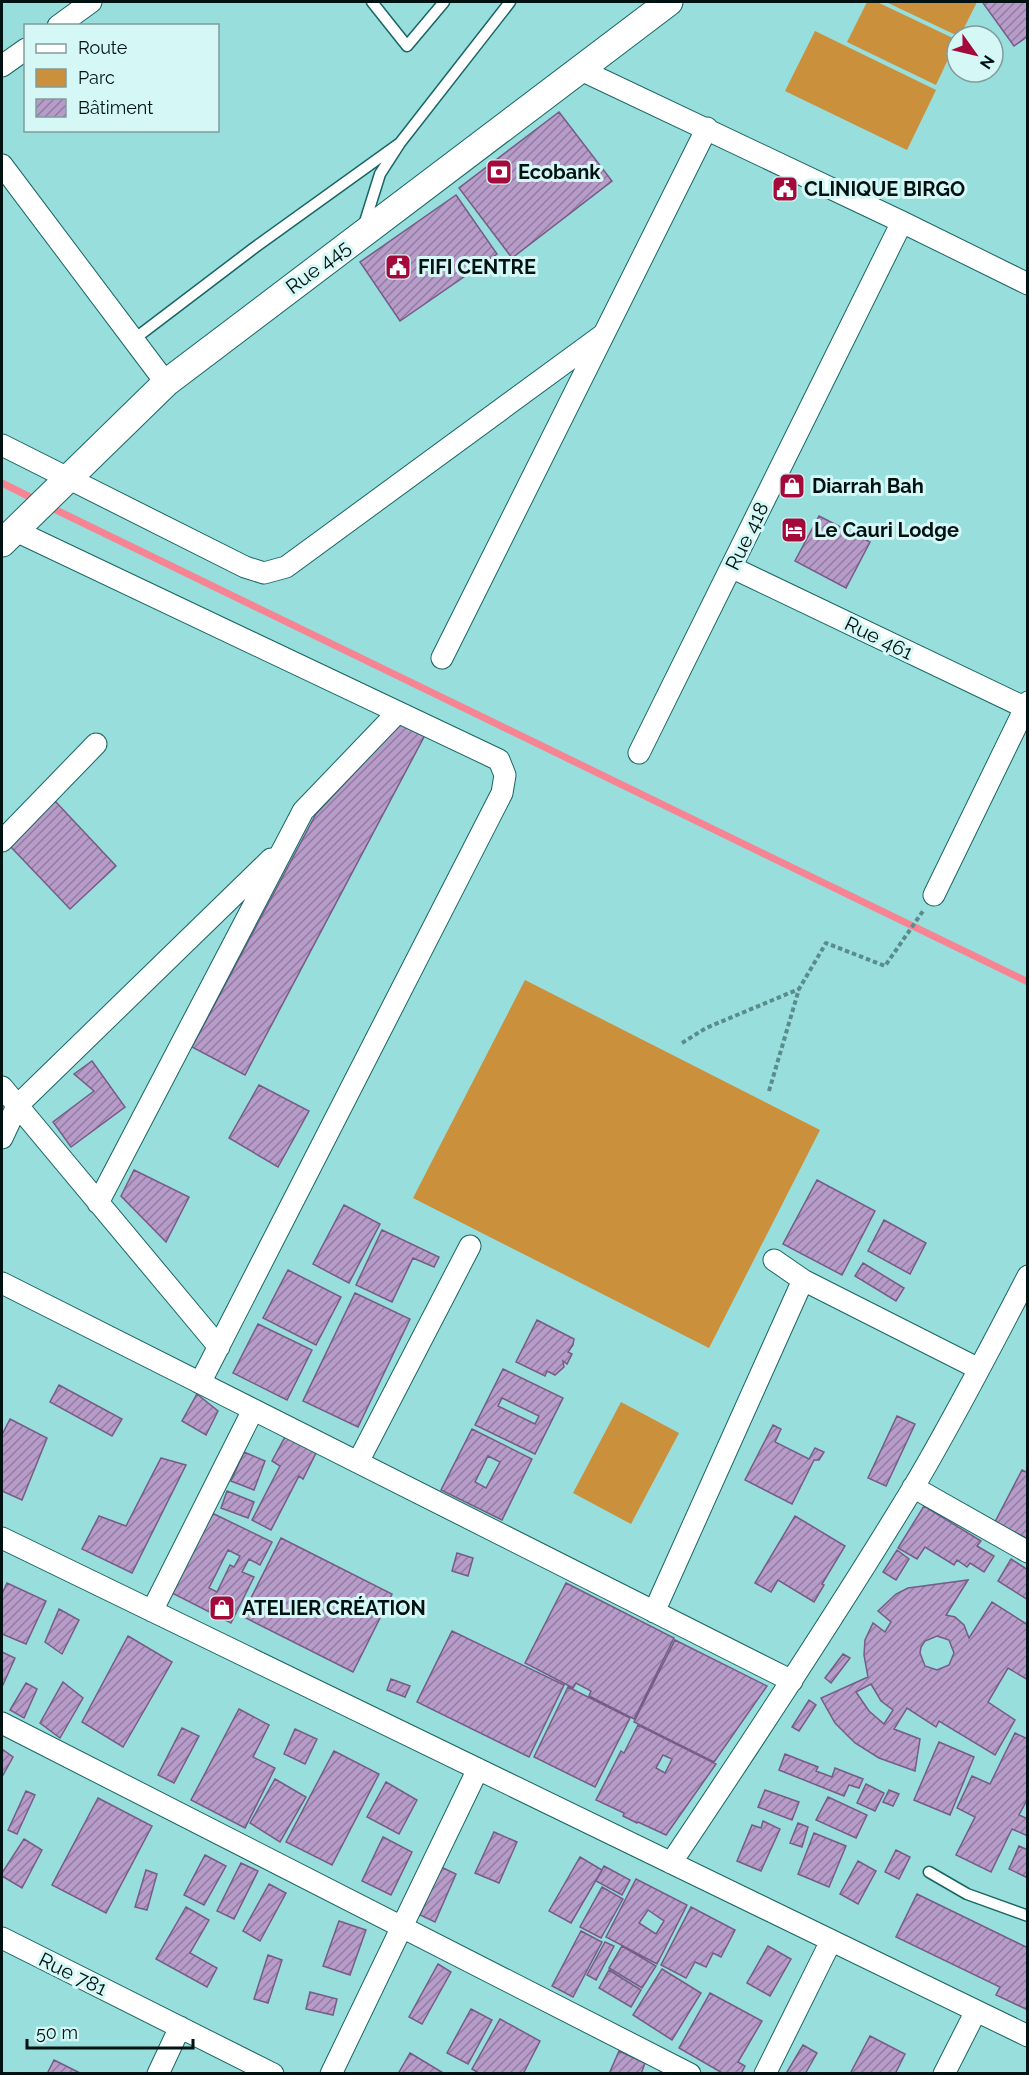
<svg xmlns="http://www.w3.org/2000/svg" width="1029" height="2075" viewBox="0 0 1029 2075" font-family="Raleway,sans-serif">
<defs>
<pattern id="building-hatch" width="6" height="6" patternUnits="userSpaceOnUse" patternTransform="scale(1.5)"><rect width="6" height="6" fill="#b79bc8"/><path d="M-1 1l2-2M0 6l6-6M5 7l2-2" fill="none" stroke="#927da1"/></pattern>
</defs>
<rect width="100%" height="100%" fill="#97dedc"/>
<!-- green -->
<path fill="#cb903b" d="M867,2H877L957,40L936,85L847,42Z
M886,2H977L960,36H958Z
M815,31L936,90L907,150L785,91Z
M525,980L820,1130L709,1348L413,1198Z
M621,1402L679,1433L631,1524L573,1493Z"/>
<g fill="none" stroke-linecap="round" stroke-linejoin="round">
<!-- stream -->
<path stroke="#f68493" stroke-width="7" d="M2,483L38,501
M48,506L1028,982"/>
</g>
<!-- building -->
<path fill="url(#building-hatch)" stroke="#765c86" stroke-width="1.5" fill-rule="evenodd" d="M986,2H1028V36L1014,46L983,3Z
M559,112L612,181L512,258L459,188Z
M456,195L497,254L400,321L360,262Z
M819,516L870,542L846,588L795,561Z
M402,722L425,735L245,1075L192,1047L316,814Z
M55,801L116,866L70,909L9,845Z
M92,1061L125,1107L71,1147L53,1122L94,1091L74,1074Z
M259,1085L309,1111L278,1167L229,1138Z
M134,1170L189,1197L166,1242L121,1196Z
M817,1180L875,1211L842,1275L783,1244Z
M344,1205L380,1224L349,1283L313,1264Z
M884,1220L926,1243L910,1274L868,1251Z
M382,1230L439,1257L434,1267L413,1258L392,1302L356,1285Z
M863,1263L904,1288L896,1301L855,1276Z
M288,1270L341,1297L316,1345L263,1318Z
M355,1293L410,1319L358,1427L303,1401Z
M537,1320L574,1339L573,1345L568,1352L572,1354L567,1364L563,1361L564,1367L555,1375L547,1371L545,1376L516,1362Z
M258,1324L312,1350L287,1400L233,1373Z
M503,1369L563,1398L535,1454L475,1425ZM502,1398L539,1416L535,1424L498,1406Z
M59,1385L122,1419L112,1436L50,1402Z
M197,1394L218,1411L206,1435L182,1421Z
M897,1416L915,1424L886,1486L868,1478Z
M10,1419L47,1438L22,1500L2,1491V1435Z
M773,1425L781,1429L775,1442L809,1459L815,1448L824,1452L819,1460H814L792,1504L745,1480Z
M472,1429L532,1459L502,1520L441,1490ZM488,1456L500,1462L486,1488L475,1482Z
M286,1435L317,1451L303,1479L299,1476L271,1530L252,1520L280,1466L272,1461Z
M244,1452L265,1461L254,1490L231,1481Z
M161,1458L186,1465L132,1573L82,1549L99,1516L126,1526Z
M1022,1470L1028,1473V1539L995,1522Z
M227,1491L254,1502L248,1518L221,1508Z
M924,1506L981,1541L977,1546L994,1556L984,1572L970,1563L967,1567L957,1560L954,1565L925,1547L917,1559L898,1548Z
M212,1513L272,1542L260,1565L249,1559L242,1572L254,1577L231,1623L172,1593ZM228,1550L240,1556L234,1567L230,1565L217,1592L209,1588Z
M795,1516L845,1546L822,1584L824,1585L814,1602L778,1580L771,1592L755,1583Z
M281,1538L392,1594L353,1672L242,1616Z
M897,1550L909,1559L896,1580L883,1572Z
M457,1553L473,1558L468,1576L452,1571Z
M1011,1559L1028,1570V1600L998,1581Z
M968,1580L946,1615L955,1617L964,1625L969,1638L992,1602L1028,1625V1680L1008,1668L988,1702L1015,1720L995,1755L939,1721L936,1727L907,1708L894,1729L920,1739L915,1771L879,1758L855,1743L835,1723L821,1698L868,1677L864,1655L865,1640L873,1623L885,1632L891,1622L878,1611L896,1594L908,1588ZM937,1636L949,1640L954,1653L949,1665L937,1670L925,1666L920,1653L921,1647L925,1641ZM871,1684L881,1701L893,1710L884,1724L869,1711L856,1692Z
M7,1583L46,1601L26,1644L2,1634V1594Z
M566,1583L674,1638L634,1719L589,1696L591,1691L576,1683L573,1688L525,1663Z
M59,1609L79,1620L62,1654L45,1642Z
M452,1631L564,1685L529,1757L417,1702Z
M128,1636L172,1662L123,1747L82,1722Z
M675,1640L767,1686L714,1762L634,1722Z
M2,1652L15,1658L2,1687Z
M843,1654L850,1658L831,1683L825,1678Z
M391,1679L410,1686L405,1697L387,1690Z
M63,1682L83,1698L60,1738L40,1723Z
M26,1683L37,1689L24,1718L10,1710Z
M568,1687L630,1718L595,1787L534,1757Z
M809,1700L816,1705L799,1731L792,1727Z
M239,1709L269,1725L253,1757L275,1768L245,1828L191,1800Z
M638,1725L716,1764L666,1835L638,1822L637,1823L623,1816L624,1813L596,1800L621,1751L624,1753ZM663,1755L672,1759L665,1773L656,1768Z
M182,1728L199,1736L174,1783L158,1775Z
M295,1729L317,1739L305,1764L284,1754Z
M1015,1733L1028,1739V1798L1019,1815L1028,1819V1836L1012,1829L991,1872L956,1855L975,1817L957,1808L972,1776L990,1784Z
M939,1742L974,1757L950,1815L914,1800Z
M2,1749L13,1757L2,1777Z
M334,1751L379,1774L332,1865L286,1842Z
M785,1754L818,1767L816,1771L832,1777L835,1768L863,1779L859,1788L849,1785L844,1796L779,1770Z
M275,1779L306,1797L280,1842L250,1823Z
M386,1782L417,1800L399,1834L367,1817Z
M866,1784L884,1793L875,1811L857,1803Z
M765,1790L799,1802L792,1820L758,1807Z
M889,1790L899,1794L893,1806L883,1802Z
M26,1791L35,1795L17,1834L8,1830Z
M828,1797L867,1815L856,1838L816,1820Z
M98,1798L152,1826L106,1913L52,1885Z
M763,1821L780,1829L761,1871L737,1861L752,1825L761,1828Z
M798,1823L808,1827L802,1847L790,1843Z
M494,1832L517,1842L499,1883L475,1873Z
M814,1833L846,1846L829,1887L798,1874Z
M383,1837L412,1852L391,1895L362,1881Z
M24,1839L42,1850L22,1888L2,1876V1873Z
M1019,1846L1028,1850V1878L1009,1869Z
M896,1850L910,1857L899,1879L885,1872Z
M205,1855L226,1866L204,1905L184,1895Z
M580,1857L602,1870L571,1923L549,1911Z
M858,1861L876,1871L858,1904L840,1894Z
M241,1863L258,1871L234,1919L217,1911Z
M604,1866L630,1880L622,1895L596,1881Z
M441,1867L456,1874L435,1922L420,1915Z
M146,1870L157,1874L147,1910L135,1907Z
M636,1879L687,1905L657,1964L606,1937ZM648,1910L664,1921L656,1934L639,1923Z
M269,1884L286,1893L260,1941L243,1931Z
M602,1887L623,1899L601,1938L580,1927Z
M917,1894L1028,1948V2010L996,1995L1000,1987L896,1937Z
M186,1907L209,1920L190,1953L217,1968L207,1987L156,1959Z
M691,1907L735,1930L721,1957L713,1953L706,1967L695,1962L686,1978L661,1965Z
M339,1921L366,1930L350,1975L323,1966Z
M581,1931L602,1942L573,1997L552,1986Z
M605,1942L614,1946L596,1980L587,1975Z
M622,1946L656,1966L642,1988L609,1968Z
M768,1946L791,1959L770,1996L747,1983Z
M268,1955L282,1960L268,2003L254,1999Z
M438,1964L451,1972L422,2024L409,2017Z
M662,1969L701,1993L672,2040L633,2015Z
M609,1970L641,1990L631,2007L599,1988Z
M310,1992L337,1999L333,2015L306,2009Z
M710,1993L762,2021L738,2062L745,2066L741,2074H724L679,2048Z
M471,2009L492,2020L468,2064L447,2053Z
M500,2019L540,2041L523,2074H480L472,2069Z
M870,2036L905,2054L895,2074H850Z
M803,2045L817,2053L805,2074H789L787,2072Z
M619,2051L645,2063L641,2074H609Z
M410,2053L445,2074H398Z
M54,2060L82,2074H47Z"/>
<g fill="none" stroke-linecap="round" stroke-linejoin="round">
<!-- service casing -->
<g stroke="#186664" stroke-width="13">
<path id="service" d="M372,2L407,46L444,2
M364,225L380,174L400,143L510,2
M133,340L254,248L400,143
M929,1872L967,1894L1028,1916"/>
</g>
<!-- minor casing -->
<g stroke="#186664" stroke-width="23">
<path id="minor" d="M58,26L91,2
M2,66L26,49
M579,69L902,222L1028,284
M2,165L166,383
M2,445L245,567L264,573L286,567L604,334
M14,530L499,760L505,775L502,793L200,1383
M731,567L1028,709
M442,658L707,128
M639,753L902,222
M2,841L96,744
M934,895L1028,702
M2,1087L219,1347
M2,1138L17,1106L271,859
M98,1203L303,811L397,713
M774,1260L803,1280L979,1369
M2,1283L792,1681
M358,1462L470,1246
M913,1487L1028,1552
M2,1538L1028,2036
M152,1611L253,1410
M654,1612L803,1280
M2,1723L690,2074
M671,1863C754,1739 836,1615 913,1488C954,1419 991,1347 1028,1276
M2,1938L273,2074
M158,2074L180,2027
M331,2074L478,1769
M765,2074L831,1941
M944,2074L976,2011"/>
</g>
<!-- tertiary casing -->
<g stroke="#186664" stroke-width="29">
<path id="tertiary" d="M2,543L166,383L669,2"/>
</g>
<!-- path -->
<path stroke="#5a8c8b" stroke-width="4" stroke-dasharray="4.5 3" stroke-linecap="butt" d="M682,1043L706,1028L799,989
M769,1091L799,989L826,943L885,966L923,911"/>
<!-- service -->
<use href="#service" stroke="#fff" stroke-width="10"/>
<!-- minor -->
<use href="#minor" stroke="#fff" stroke-width="21"/>
<!-- tertiary -->
<use href="#tertiary" stroke="#fff" stroke-width="27"/>
</g>
<!-- icons -->
<defs>
<g id="bank-square" transform="scale(1.35)"><rect x="-9" y="-9" width="18" height="18" rx="4" fill="#a4093b" stroke="#d5f8f6"/><path d="M-6-4H6V4H-6ZM0-2.3a2.3 2.3 0 1 0 0 4.6a2.3 2.3 0 1 0 0-4.6Z" fill="#fff"/></g>
<g id="civic-square" transform="scale(1.35)"><rect x="-9" y="-9" width="18" height="18" rx="4" fill="#a4093b" stroke="#d5f8f6"/><path d="M-.6-6.5H3V-4.5H.6V-3L4-1V1h2V6H-6V1h2V-1L-.6-3ZM-1.2 2.5V6h2.4V2.5Z" fill="#fff"/></g>
<g id="shop-square" transform="scale(1.35)"><rect x="-9" y="-9" width="18" height="18" rx="4" fill="#a4093b" stroke="#d5f8f6"/><path d="M-5-2.5h2.3a2.7 3.5 0 0 1 5.4 0H5L5.5 6h-11ZM-1.5-2.5h3a1.5 2.3 0 0 0-3 0Z" fill="#fff"/></g>
<g id="hotel-square" transform="scale(1.35)"><rect x="-9" y="-9" width="18" height="18" rx="4" fill="#a4093b" stroke="#d5f8f6"/><path d="M-6-4.5h1.5V1H6V5H4.5V3h-9V5H-6ZM-4 0a1.8 1.8 0 1 1 3.6 0ZM.5 0V-2.5h3Q6-2.5 6 0Z" fill="#fff"/></g>
</defs>
<g fill-rule="evenodd">
<use href="#bank-square" x="499" y="172"/>
<use href="#civic-square" x="785" y="189"/>
<use href="#civic-square" x="398" y="267"/>
<use href="#shop-square" x="792" y="486"/>
<use href="#hotel-square" x="794" y="530"/>
<use href="#shop-square" x="222" y="1608"/>
</g>
<g text-anchor="middle" dominant-baseline="central" stroke-width="6" stroke-linejoin="round" paint-order="stroke">
<!-- poi labels -->
<g font-size="20" font-weight="bold" fill="#001312" stroke="#d5f8f6" text-anchor="start">
<text x="518" y="172">Ecobank</text>
<text x="804" y="189">CLINIQUE BIRGO</text>
<text x="418" y="267">FIFI CENTRE</text>
<text x="812" y="486">Diarrah Bah</text>
<text x="814" y="530">Le Cauri Lodge</text>
<text x="242" y="1608">ATELIER CRÉATION</text>
</g>
<!-- street labels -->
<g font-size="20" fill="#001312" stroke="#d5f8f6">
<text transform="translate(318 267) rotate(-37)">Rue 445</text>
<text transform="translate(747 536) rotate(-64)">Rue 418</text>
<text transform="translate(879 638) rotate(26)">Rue 461</text>
<text transform="translate(73 1974) rotate(26)">Rue 781</text>
</g>
</g>
<!-- border -->
<rect width="1029" height="2075" fill="none" stroke="#001312" stroke-width="6"/>
<!-- legend -->
<rect x="24" y="24" width="195" height="108" fill="#d5f8f6" stroke="#809c9b" stroke-width="1.5"/>
<rect x="36" y="44" width="30" height="9" fill="#ffffff" stroke="#809c9b" stroke-width="1.5"/>
<text x="78" y="54" font-size="18" fill="#001312">Route</text>
<rect x="36" y="69" width="30" height="18" fill="#cb903b" stroke="#809c9b" stroke-width="1.5"/>
<text x="78" y="84" font-size="18" fill="#001312">Parc</text>
<rect x="36" y="99" width="30" height="18" fill="url(#building-hatch)" stroke="#809c9b" stroke-width="1.5"/>
<text x="78" y="114" font-size="18" fill="#001312">Bâtiment</text>
<!-- north arrow -->
<g transform="translate(975 54) rotate(124)"><circle r="28" fill="#d5f8f6" stroke="#809c9b" stroke-width="1.5"/>
<path d="M0-4.5L10 22L0 15L-10 22Z" fill="#a4093b"/>
<text y="-9" font-size="16" font-weight="bold" text-anchor="middle" fill="#001312">N</text>
</g>
<!-- scale -->
<path d="M27 2039v9h166v-9" fill="none" stroke="#001312" stroke-width="3"/>
<text x="36" y="2039" font-size="18" fill="#001312" stroke="#d5f8f6" stroke-width="4.5" paint-order="stroke">50 m</text>
</svg>
